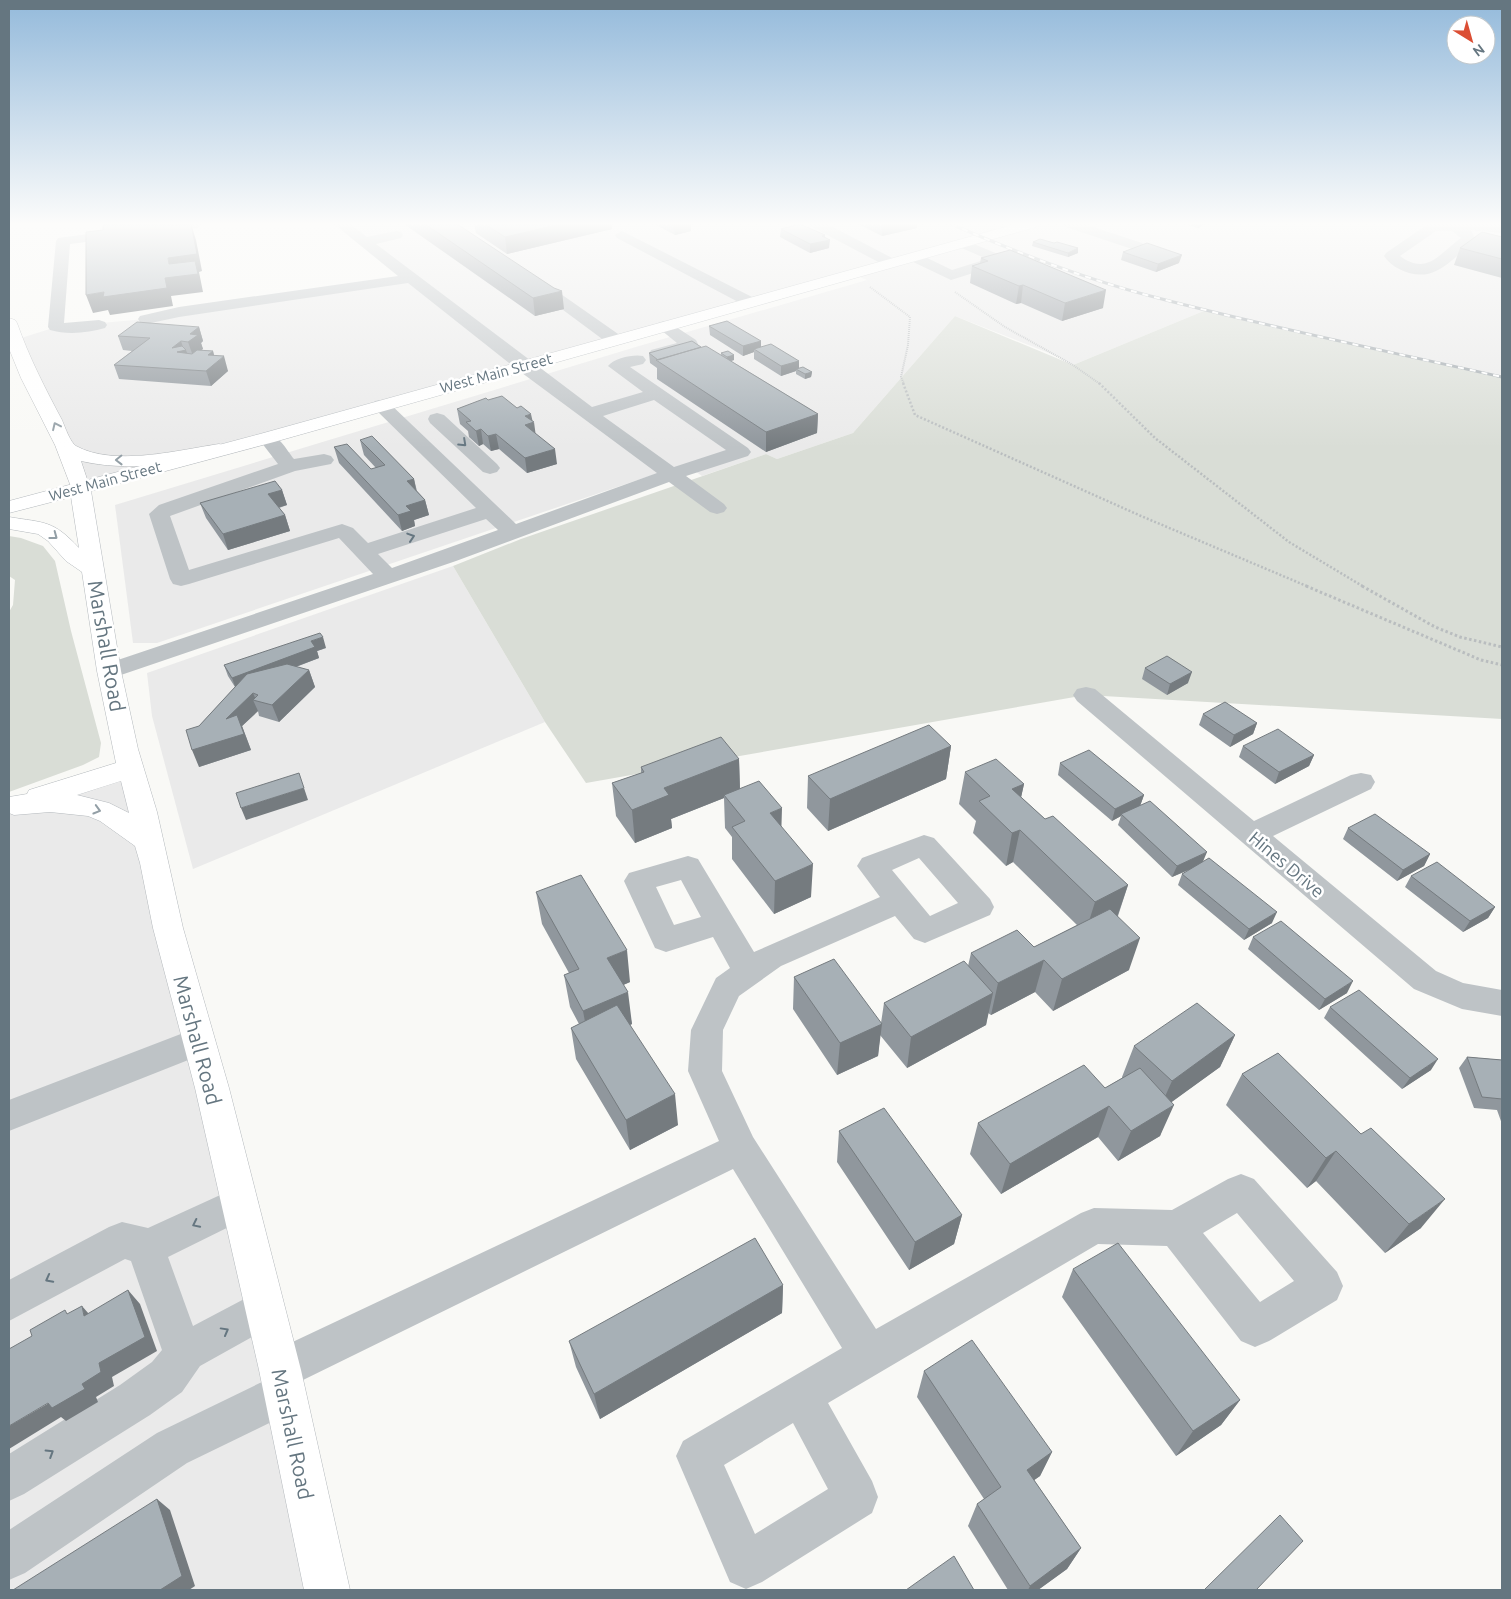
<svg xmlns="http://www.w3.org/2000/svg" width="1511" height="1599" viewBox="0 0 1511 1599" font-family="Ubuntu,sans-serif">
<rect width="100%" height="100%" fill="#f9f9f6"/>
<!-- built -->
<path fill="#eaeaea" d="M341,224H1502V377L1206,310L1073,365L1059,357L955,316L853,433L777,459L766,454L702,476L685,464L157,643H133L115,505L639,346L867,280L852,274L80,488L15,340L56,327L146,319L411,278Z
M453,566L545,722L193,869L152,716L147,673Z
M131,768L280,1370L327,1590H9V807Z"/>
<!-- green -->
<path fill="#d9ddd6" d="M1206,310L1502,377V719L1086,695L586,783L545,722L453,566L521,539L766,454L777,459L853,433L955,316L1073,365Z
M9,536L21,538L43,546L55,561L71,631L101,743L99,757L83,765L9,792V612L13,605L15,580L9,576Z"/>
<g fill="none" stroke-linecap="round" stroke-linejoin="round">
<!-- major casing -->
<g stroke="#b4b9bd" stroke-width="1">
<path id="major" d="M1016,224H1038L1036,227L274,442L91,491L121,671L138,749L157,812L183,928L229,1088L301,1370L350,1590H304L259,1370L195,1088L153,928L140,863L135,846L100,821L88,816L50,812L14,815L9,813V797L27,794L29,790L116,763L97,671L82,572L66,561L48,541L38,534L9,529V517C45,523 53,520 79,548L71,497L9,513V501L260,434ZM121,781L129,813L109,803L77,795Z"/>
</g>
<!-- highway casing -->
<g stroke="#b4b8bb" stroke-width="1">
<path id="highway" d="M9,318L15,320L17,323C29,357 45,388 62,420C65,427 70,442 76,446C114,467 179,450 219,444L226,446L229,450L226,454L219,456C173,463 128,472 81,461L90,488L87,492L80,494L73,492L55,445L21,378L10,351Z"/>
</g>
<!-- path-far2 -->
<path stroke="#b9bdbf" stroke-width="2" stroke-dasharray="1 1" stroke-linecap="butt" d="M870,287L910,317L908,345L901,377L904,384
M955,292L1005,327L1073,365L1100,384"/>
<!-- path-far1 -->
<path stroke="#b9bdbf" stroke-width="2.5" stroke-dasharray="2 2" stroke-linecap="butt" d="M903,383L915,415L1141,516L1309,587
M1099,383L1155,438L1289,542L1364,587"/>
<!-- path -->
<path stroke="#b9bdbf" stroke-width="3" stroke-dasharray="2.5 2.5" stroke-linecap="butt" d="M1306,586L1481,660L1502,665
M1362,586L1435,627L1460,637L1502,647"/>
<!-- minor -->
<path fill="#bec3c6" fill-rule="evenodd" d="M165,224H204L197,228L70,244L64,323L99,320L105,322L107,325L105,328C88,333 67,335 50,330L48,327L56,241L58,238Z
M334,224H350L367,237L396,231L401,232L403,235L401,238L376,244L592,407L643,392L608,366C614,358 634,354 643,356L646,360L643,364L630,367L748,448L751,452L748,456L686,476L724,504L727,508L724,512L717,514L710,512L669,482L456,561L118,676L109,679L100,676L97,671L100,666L373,574L339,538L189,584L181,586L173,584L170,579L149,514L159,505L278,464L258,438L260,434C277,430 285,448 294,459L324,454L331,456L334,460L331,464L295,471L170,516L189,570L342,524L353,528L368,543L476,508L375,409L372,405L375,401L381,400L387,401L516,524L657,473L518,370L408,283L179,317L146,324L140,322L138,319L140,316L179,307L398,276ZM654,400L726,450L674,467L603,416ZM486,519L498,530L392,568L378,554Z
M810,224H827L896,260L898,263L896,266H886L812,227Z
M1064,224H1084L1142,243L1144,246L1142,249H1132L1066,227Z
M1428,224H1495L1502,225V233L1471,230L1475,239L1473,242C1462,251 1449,265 1436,271C1419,280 1394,271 1384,256L1386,253ZM1436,231H1452L1461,238C1439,254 1427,276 1400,256Z
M622,231L756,299L758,302L756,305H744L617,238L615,235Z
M962,239L1005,257L1007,260L1005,263L951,280L909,260L907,257L909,254H919L952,270L987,259L957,246L955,243L957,240Z
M533,276L538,278L621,336L623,340L621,344H609L528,284L525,281L528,278Z
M664,321L670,323L696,340L698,344L696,348L657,359L651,358L649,354L651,350L677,343L656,326L658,323Z
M437,413L444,415L497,464L500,468L497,472L490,474L483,472L430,423L428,419L430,415Z
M1086,687L1095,689L1254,821L1351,775L1361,773L1371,775L1375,782L1371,789L1273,836L1436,971L1463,983L1502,990V1016L1462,1009L1414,989L1077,701L1073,695L1077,689Z
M924,835L934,838L990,899L994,907L990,915L925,943L914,939L895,916L781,966L739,996L723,1030L722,1071L753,1137L876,1329L1081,1213L1094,1208L1172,1210L1228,1179L1241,1174L1254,1179L1337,1272L1343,1286L1337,1300L1269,1341L1255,1347L1241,1341L1167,1246L1098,1244L828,1403L872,1481L878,1497L872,1513L762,1582L746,1589L730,1582L676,1456L683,1441L842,1348L733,1169L301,1381L306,1393L300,1408L187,1463L25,1573L9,1580V1530L157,1433L264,1381L259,1370L265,1355L719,1141L688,1071L691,1030L716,978L730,968L713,937L666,952L655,948L624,881L629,873L688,856L698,859L754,952L880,897L857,866L862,858ZM919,858L958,903L930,916L892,870ZM681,880L701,917L674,925L656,887ZM1237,1213L1294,1281L1260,1302L1203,1233ZM793,1423L828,1489L755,1534L724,1465Z
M199,1027L211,1031L216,1041L211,1051L9,1131V1100Z
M240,1186L253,1191L259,1203L253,1215L168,1257L193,1326L265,1288L279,1294L285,1308L279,1322L200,1366L182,1392L150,1415L24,1494L9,1501V1454L120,1385L152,1362L162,1350L131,1261L125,1259L9,1321V1280L109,1227L122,1222L148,1228Z"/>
<!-- major -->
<use href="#major" fill="#fff" fill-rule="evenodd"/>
<!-- highway -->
<use href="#highway" fill="#fff" fill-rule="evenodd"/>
<!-- rail casing -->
<g stroke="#a0a8ad" stroke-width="3">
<path id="rail" d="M951,224C1018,253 1087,280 1158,298C1272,328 1387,351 1502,377"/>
</g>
<!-- rail -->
<use href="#rail" stroke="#fff" stroke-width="2" stroke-dasharray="6" stroke-linecap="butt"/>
</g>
<!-- wall -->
<path fill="#90979d" d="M404,224H457L564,309L535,316Z
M474,224H612V229L507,254L476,233Z
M654,224H691V231L675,235Z
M858,224H917V228L882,236Z
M1184,224H1205L1198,228Z
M781,229L825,235V237L829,248L810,253L780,237Z
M1502,237V278L1454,265L1460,248Z
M1033,242L1054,243L1078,248V253L1068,257L1032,246Z
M1123,252L1179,263L1156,272L1121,260Z
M981,258L1103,308L1062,321L1021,303L1016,304L970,283L972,266L980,263Z
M709,326L761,341V347L799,361V368L812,372L811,377L805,379L796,374V371L781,376L754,359V352L743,356L710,335Z
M199,327L203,341L201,343L203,349L200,350L213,351L214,356L228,371L211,386L119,379L114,365L132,351L123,350L118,336Z
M701,347L721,355V353L734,355V360L731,361L818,414L817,433L766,452L657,379V368L650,363L649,353Z
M488,400L532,421L535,433L557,464L527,473L499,449L491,451L483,444L479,446L469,437L468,431L460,424L457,409Z
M360,440L414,479L417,491L425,500L429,515L414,520L415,526L402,531L339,463L334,447L371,469L376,468L364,455Z
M282,490L287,505L279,508L285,515L290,531L228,550L206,518L200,503Z
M326,648L317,651L319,658L296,667L309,670L315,687L279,722L259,716L258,711L242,726L251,750L199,767V726L235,687L228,676L224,665Z
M1145,668L1188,683L1167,695L1142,679Z
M1203,714L1257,723L1253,734L1230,747L1199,725Z
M951,746L946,779L828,831L807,808L808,776Z
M1243,746L1314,755L1309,766L1275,784L1239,757Z
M739,759L740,789L781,826L811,897L774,914L732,859V837L725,828L724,798L671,819L672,828L635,843L616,816L612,783L641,773V767Z
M1060,763L1144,795L1140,806L1272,923L1244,940L1178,885L1182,874L1191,869L1172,877L1118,825L1121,816L1112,821L1058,775Z
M965,772L1024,784L1021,797L1045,819L1128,885L1118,916L1129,970L1053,1011L1035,992L991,1015L988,1013L986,1025L907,1068L880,1035L878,1056L837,1075L793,1009L794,977L881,1023L884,1003L968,966L971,953L1034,947L1077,925L1013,862L1006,866L973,833L976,821L959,804Z
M1348,828L1430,854L1424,866L1397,881L1343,839Z
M1411,876L1495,907L1488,918L1463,932L1405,887Z
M536,892L630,982L623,985L632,1024L630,1025L678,1125L630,1150L576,1059L571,1028L579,1024L570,1007L564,975L569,973L542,924Z
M1253,937L1347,993L1319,1010L1248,949Z
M1330,1007L1431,1070L1402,1089L1324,1018Z
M1235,1035L1220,1067L1171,1102L1160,1136L1118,1161L1098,1137L1001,1194L970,1154L978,1123L1105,1088L1122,1078V1077L1134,1046Z
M1278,1053L1421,1228L1385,1253L1316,1181L1307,1188L1226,1105L1242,1074Z
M1467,1057L1502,1060V1124L1497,1110L1474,1108L1459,1068Z
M839,1131L962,1215L954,1244L909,1270L837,1162Z
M1073,1269L1240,1400L1221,1425L1176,1456L1062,1297Z
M783,1285L782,1313L600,1419L576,1367L569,1341Z
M924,1371L1052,1452L1040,1476L1034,1480L1081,1548L1067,1569L1038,1590H1008L968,1526L977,1504L984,1499L917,1397Z"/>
<!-- shaded-wall -->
<path fill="#757b7f" d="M191,224L196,240L202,271L199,272L203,292L171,296L173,306L110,315L108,310L93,313L86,295L104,292L165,278L169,264L168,258Z
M561,224H612V229L507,254L505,237Z
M674,224H691V231L675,235Z
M883,224H917V228L882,236Z
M1199,224H1205L1198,228Z
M825,235V241L830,240L829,248L810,253V244L822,236Z
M1078,248V253L1068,257V253Z
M1182,255L1179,263L1156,272L1158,264Z
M1023,285L1021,303L1016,304L1019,286Z
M1106,290L1103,308L1062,321L1065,303Z
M562,291L564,309L535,316L533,298Z
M199,327L203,341L201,343L203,349L193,356L188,342L190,334Z
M181,341L184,350H186L191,364L172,348Z
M761,341V350L754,349V352L743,356V346Z
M213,351L216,363L224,356L228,371L211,386L206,371L208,355Z
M734,355V360L727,362V357Z
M799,361V370L796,369V371L781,376V366Z
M812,372L811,377L805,379V374Z
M531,414L533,423L534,422L536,437L525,425V416Z
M818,414L817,433L766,452V432Z
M481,429L483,444L479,446L476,431Z
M496,434L499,449L491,451L488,436Z
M555,449L557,464L527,473L525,458Z
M414,479L417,495L407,481Z
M282,490L287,505L273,509L268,494Z
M425,500L429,515L414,520L415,526L402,531L398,515L406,506Z
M285,515L290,531L228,550L223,534Z
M323,637L326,648L317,651L319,658L236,689L232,678L311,641Z
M309,670L315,687L279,722L272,705Z
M1192,672L1188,683L1167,695L1170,684Z
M253,693L256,700H253L258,711L242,726L251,750L199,767L192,750Z
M1257,723L1253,734L1230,747L1234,735Z
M951,746L946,779L828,831L830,799Z
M1314,755L1309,766L1275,784L1279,772Z
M739,759L740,791L724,795V798L671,819L672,828L635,843L632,810L664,788Z
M1024,784L1017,816L1012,789Z
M304,788L308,800L246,820L241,808Z
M1144,795L1140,806L1121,814V816L1112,821L1115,809Z
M782,808L781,841L770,813Z
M1020,830L1013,862L1006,866L1012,833Z
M1207,852L1202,864L1172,877L1177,866Z
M1430,854L1424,866L1397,881L1403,870Z
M813,864L811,897L774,914L775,881Z
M1128,885L1117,917L1085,934L1095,902Z
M1495,907L1488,918L1463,932L1470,921Z
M1277,912L1272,923L1244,940L1249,929Z
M1140,938L1129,970L1053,1011L1062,979Z
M627,950L630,982L612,990L607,958Z
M1044,960L1035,992L991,1015L998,983Z
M1353,981L1347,993L1319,1010L1325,999Z
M628,992L632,1024L589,1043L583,1011Z
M993,993L986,1025L907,1068L911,1037Z
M882,1024L878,1056L837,1075L840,1043Z
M1235,1035L1220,1067L1158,1112L1172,1081Z
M1438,1059L1431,1070L1402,1089L1410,1078Z
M675,1094L678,1125L630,1150L626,1120Z
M1174,1105L1160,1136L1118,1161L1131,1131Z
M1109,1106L1098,1137L1001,1194L1010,1164Z
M1336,1151L1316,1181L1307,1188L1326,1158Z
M1445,1199L1421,1228L1385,1253L1409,1224Z
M962,1215L954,1244L909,1270L915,1242Z
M783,1285L782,1313L600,1419L594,1394Z
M128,1290L140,1304L157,1351L112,1377L114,1386L96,1397L98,1402L66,1421L61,1417L9,1449V1426L82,1384L99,1363Z
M82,1306L95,1321L84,1316Z
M1240,1400L1221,1425L1176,1456L1193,1431Z
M1052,1452L1040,1476L1016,1493L1027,1470Z
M157,1499L170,1510L195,1586L189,1590H160Z
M1081,1548L1067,1569L1038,1590H1028L1030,1586Z"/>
<!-- building -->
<path fill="#a7b0b6" stroke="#757b7f" d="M103,224H171L172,225L191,224L197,254L168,258L169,264L195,261L198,274L165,278L167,288L103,297L104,292L86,295V232L103,230Z
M425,224H457L554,288L562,291L533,298Z
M485,224H561L505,237Z
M800,224L825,235L822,236L830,240L810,244L781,229Z
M1482,232L1502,237V259L1460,248Z
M1040,239L1054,243L1057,242L1078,248L1068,253L1033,242Z
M1147,243L1182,255L1158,264L1123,252Z
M1010,250L1106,290L1065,303L1023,285L1019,286L972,266L988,261L981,258Z
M727,321L761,341L743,346L709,326Z
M137,322L199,327L190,334L198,335L188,342L181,341L172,348L182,346L186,350L177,352L192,354L197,350L213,351L208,355L224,356L206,371L114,365L150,338L118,336Z
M692,341L701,347L658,360L649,353Z
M771,344L799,361L781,366L754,349Z
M706,346L818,414L766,432L656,360Z
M728,351L734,355L727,357L721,353Z
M803,367L812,372L805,374L796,369Z
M502,396L517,408L521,406L531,414L525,416L534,422L525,425L555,449L525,458L496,434L488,436L481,429L476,431L466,422L471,421L457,409L486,398L488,400Z
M372,436L414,479L407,481L425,500L406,506L411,511L398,515L334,447L347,444L371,469L385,465L360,440Z
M275,481L282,490L268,494L285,515L223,534L200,503Z
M320,633L323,637L311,641L315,647L232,678L224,665Z
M1167,656L1192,672L1170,684L1145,668Z
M287,664L309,670L272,705L253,700L258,695L253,693L226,719L237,715L244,734L192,750L186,730L199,726L247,674Z
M1225,702L1257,723L1234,735L1203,714Z
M929,725L951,746L830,799L808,776Z
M1278,729L1314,755L1279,772L1243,746Z
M721,737L739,759L664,788L669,795L632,810L612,783L644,772L641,767Z
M1089,750L1144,795L1115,809L1060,763Z
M996,759L1024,784L1012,789L1045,819L1053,816L1128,885L1095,902L1020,830L1012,833L979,801L990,796L965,772Z
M299,773L304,788L241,808L236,793Z
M759,781L782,808L770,813L813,864L775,881L732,827L745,821L724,795Z
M1150,801L1207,852L1177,866L1121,814Z
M1375,814L1430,854L1403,870L1348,828Z
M1209,858L1277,912L1249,929L1182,874Z
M1437,862L1495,907L1470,921L1411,876Z
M581,875L627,950L607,958L628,992L583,1011L564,975L579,969L536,892Z
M1110,909L1140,938L1062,979L1044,960L998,983L971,953L1017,930L1034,947Z
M1281,921L1353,981L1325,999L1253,937Z
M834,959L882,1024L840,1043L794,977Z
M964,961L993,993L911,1037L884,1003Z
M1359,990L1438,1059L1410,1078L1330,1007Z
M1197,1003L1235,1035L1172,1081L1134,1046Z
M617,1005L675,1094L626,1120L571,1028Z
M1278,1053L1361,1134L1371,1128L1445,1199L1409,1224L1336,1151L1326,1158L1242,1074Z
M1467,1057L1502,1060V1099L1482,1097Z
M1084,1065L1105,1088L1140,1068L1174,1105L1131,1131L1109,1106L1010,1164L978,1123Z
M884,1108L962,1215L915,1242L839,1131Z
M755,1238L783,1285L594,1394L569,1341Z
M1118,1243L1240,1400L1193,1431L1073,1269Z
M128,1290L145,1337L99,1363L101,1372L82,1384L85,1389L52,1408L48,1403L9,1426V1349L32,1336L30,1330L65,1310L67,1314L82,1306L84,1316Z
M972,1340L1052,1452L1027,1470L1081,1548L1030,1586L977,1504L1001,1487L924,1371Z
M157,1499L182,1576L160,1590H13Z
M1280,1515L1303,1541L1256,1590H1204Z
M954,1556L974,1590H906Z"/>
<!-- one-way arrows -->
<defs><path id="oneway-chevron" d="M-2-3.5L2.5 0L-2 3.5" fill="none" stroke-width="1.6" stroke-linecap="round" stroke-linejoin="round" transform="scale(1.25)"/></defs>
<g stroke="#939fa6">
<use href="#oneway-chevron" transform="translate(56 426) rotate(-115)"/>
<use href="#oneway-chevron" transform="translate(119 460) rotate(179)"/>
<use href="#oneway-chevron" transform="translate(54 536) rotate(37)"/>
<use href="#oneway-chevron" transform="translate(97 810) rotate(16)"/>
</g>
<g stroke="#657680">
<use href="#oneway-chevron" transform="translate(463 443) rotate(43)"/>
<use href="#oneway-chevron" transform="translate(411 537) rotate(-18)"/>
<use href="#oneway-chevron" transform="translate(196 1224) rotate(154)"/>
<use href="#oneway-chevron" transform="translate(49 1279) rotate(152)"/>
<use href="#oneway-chevron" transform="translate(225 1331) rotate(-29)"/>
<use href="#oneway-chevron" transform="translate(50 1453) rotate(-32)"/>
</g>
<!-- sky -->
<linearGradient id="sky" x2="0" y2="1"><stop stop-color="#94badb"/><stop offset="0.5" stop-color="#fcfcfb"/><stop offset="1" stop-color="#fcfcfb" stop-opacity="0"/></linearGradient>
<rect width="1511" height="448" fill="url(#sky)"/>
<g text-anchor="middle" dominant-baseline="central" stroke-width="5" stroke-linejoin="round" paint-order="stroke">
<!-- far-street labels -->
<g font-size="15" fill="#657680" stroke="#fff">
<text transform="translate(496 373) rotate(-15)">West Main Street</text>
<text transform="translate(105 481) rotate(-15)">West Main Street</text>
</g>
<!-- street labels -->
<g font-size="18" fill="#657680" stroke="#fff">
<text transform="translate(1287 864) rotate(40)">Hines Drive</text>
</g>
<!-- near-street labels -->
<g font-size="21" fill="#657680" stroke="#fff">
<text transform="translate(107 646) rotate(80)">Marshall Road</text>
<text transform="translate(198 1040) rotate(75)">Marshall Road</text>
<text transform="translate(293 1434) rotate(78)">Marshall Road</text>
</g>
</g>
<!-- border -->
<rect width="1511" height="1599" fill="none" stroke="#657680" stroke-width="20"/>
<!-- north arrow -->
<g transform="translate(1471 40) rotate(143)"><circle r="24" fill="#ffffff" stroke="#c1c8cc"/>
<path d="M0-4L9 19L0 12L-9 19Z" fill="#db4e34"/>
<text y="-8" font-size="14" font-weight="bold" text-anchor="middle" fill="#657680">N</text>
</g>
</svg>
